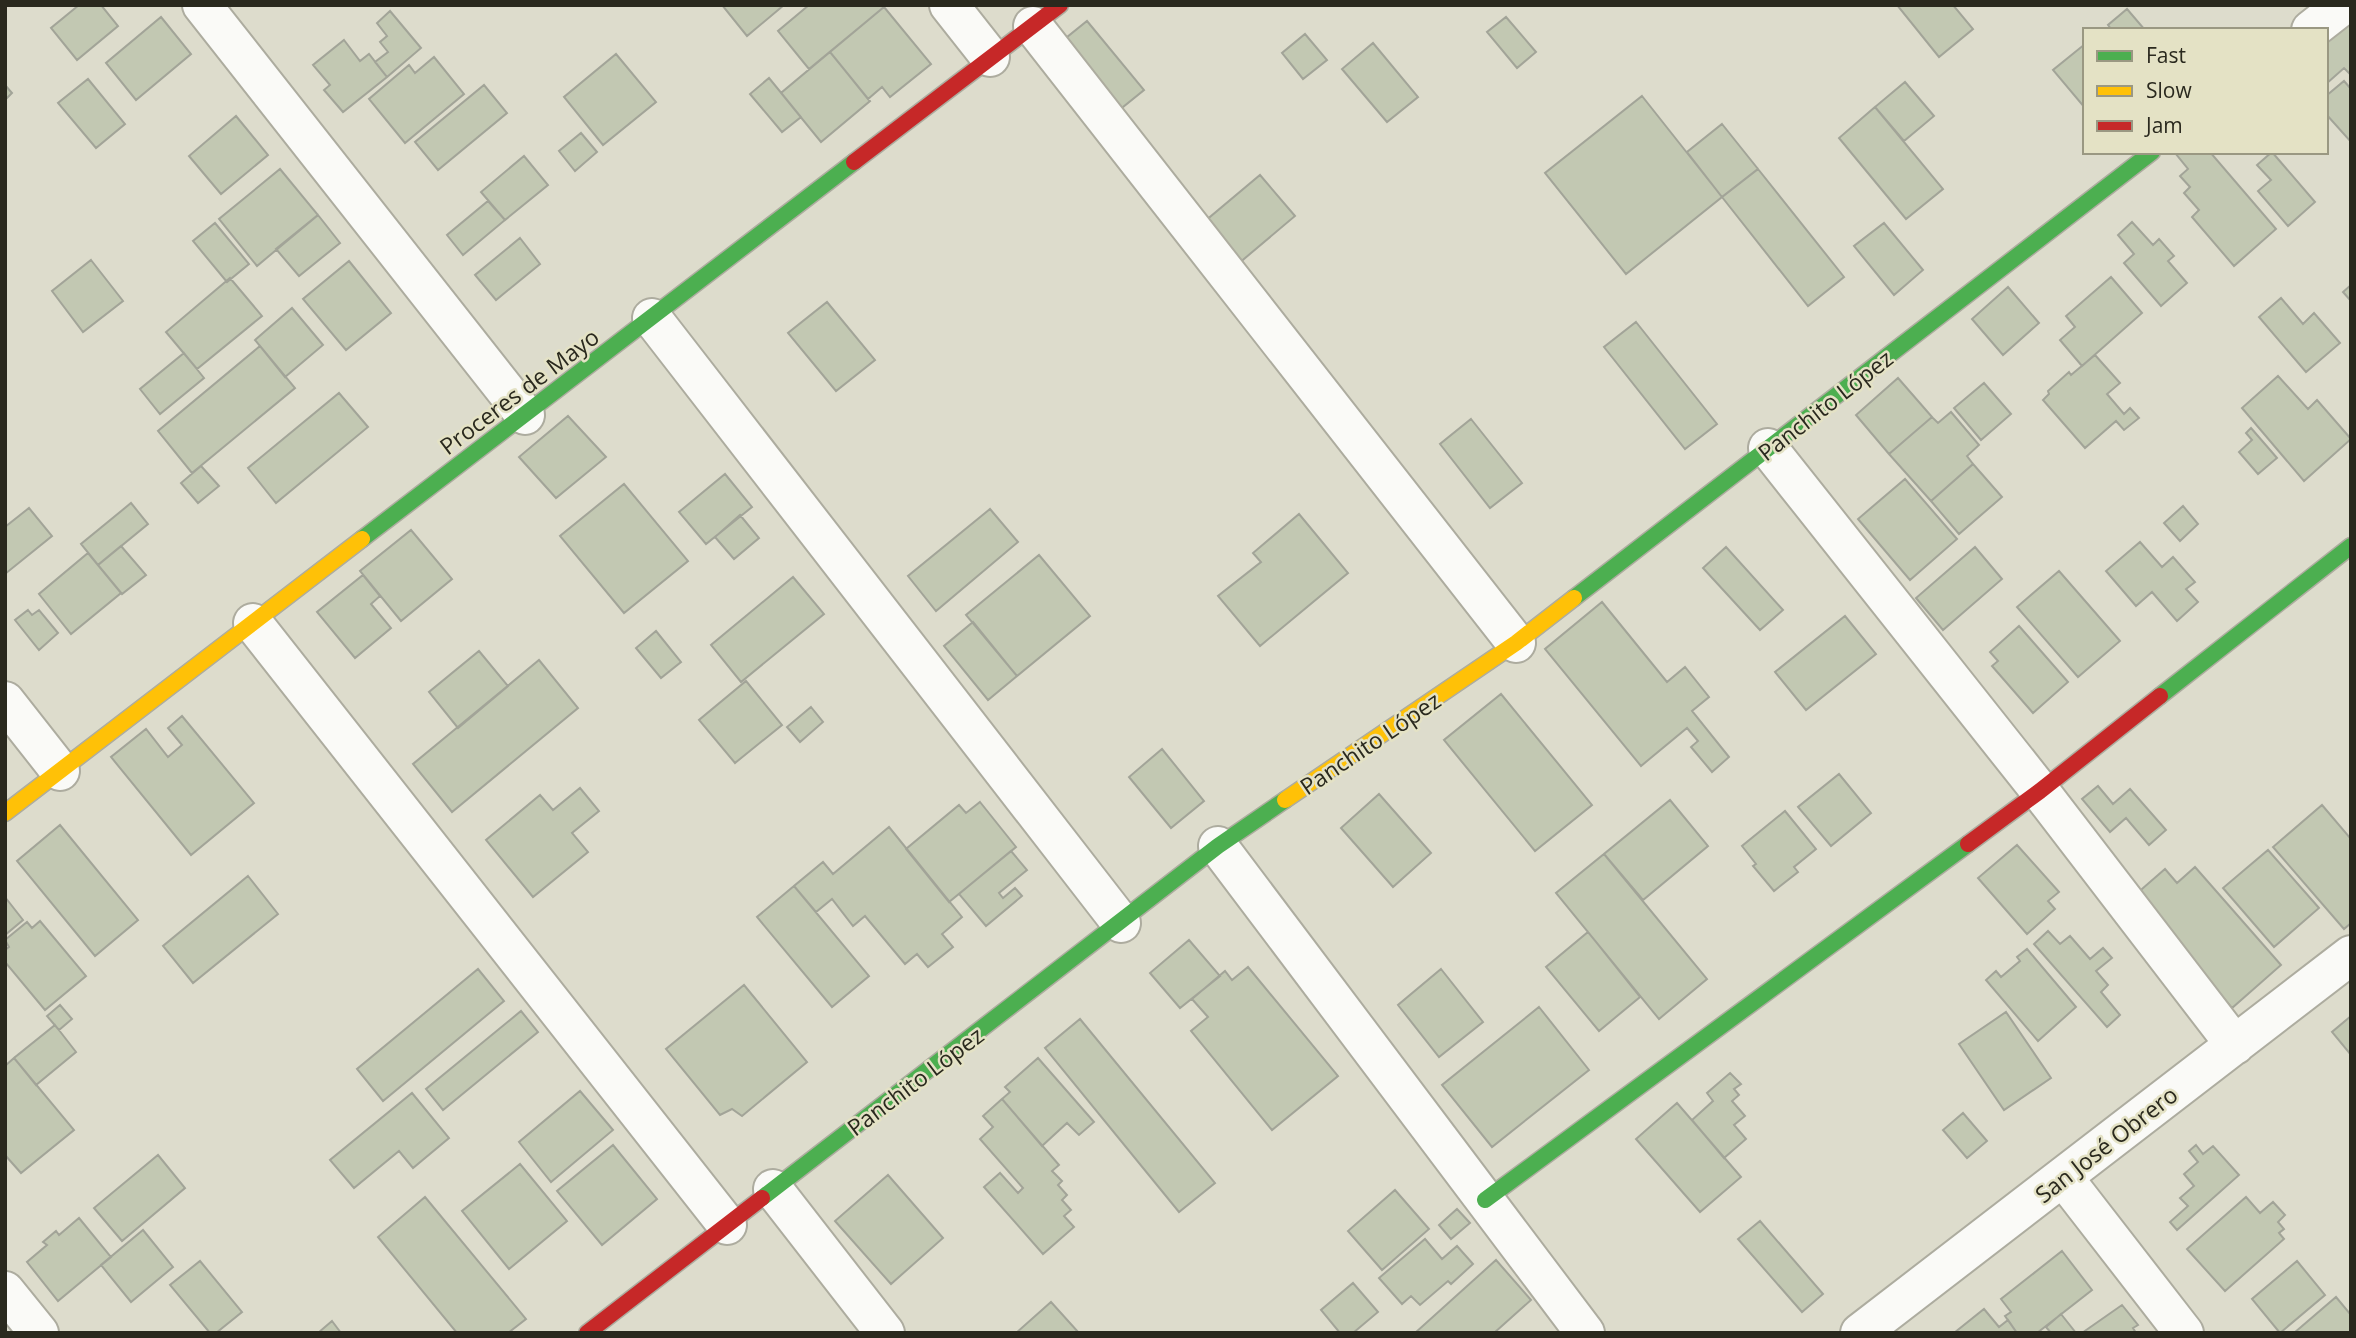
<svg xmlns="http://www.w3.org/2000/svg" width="2356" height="1338" viewBox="0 0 2356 1338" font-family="'Open Sans',sans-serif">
<rect width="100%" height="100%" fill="#dddccc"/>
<!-- building -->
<path fill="#c2c8b2" stroke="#a2a498" stroke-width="2" d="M79,5H101L118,26L77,60L51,28Z
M722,5H784L747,36Z
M809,5H882L884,7L809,69L778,31Z
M1897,5H1953L1973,29L1939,57Z
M884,7L931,64L890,97L882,87L868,99L830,52Z
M2127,9L2145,30H2112L2108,25Z
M2351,9V75L2344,68L2326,84V31Z
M390,11L421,48L387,77L375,62L388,52L380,42L387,36L377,23Z
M161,17L191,54L136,100L106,63Z
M1506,17L1536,52L1517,68L1487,32Z
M1087,21L1144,90L1118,111L1061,42Z
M1305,34L1327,60L1303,79L1282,53Z
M344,40L360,61L369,54L387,77L343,112L324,90L330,85L313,65Z
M1373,43L1418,97L1387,122L1342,69Z
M2085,44V108L2053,70Z
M830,52L870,101L821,142L781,93Z
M616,54L656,102L603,145L564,97Z
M434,57L464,94L405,143L369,99L409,65L415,73Z
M769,78L801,117L782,132L750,94Z
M88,79L125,124L96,148L58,103Z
M2344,81L2351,89V142L2326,114V96Z
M1905,82L1934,116L1904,141L1875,107Z
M5,85L12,93L5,100Z
M484,85L507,113L438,170L415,142Z
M1642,96L1722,197L1626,274L1545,173Z
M1875,107L1943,189L1906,219L1839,138Z
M236,116L268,155L221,194L189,156Z
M1722,124L1758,169L1722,197L1687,152Z
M581,133L597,152L575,171L559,151Z
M2178,152H2210L2276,229L2234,266L2192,217L2199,210L2184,193L2190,187L2180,176L2188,169L2176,154Z
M2272,152L2315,202L2288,226L2258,191L2271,180L2257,165Z
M524,156L548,185L505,220L481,192Z
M280,169L318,215L257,266L219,219Z
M1758,169L1844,277L1808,306L1722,197Z
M1260,175L1295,216L1238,264L1204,222Z
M488,201L505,220L463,255L447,235Z
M318,215L340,243L299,276L276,249Z
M2132,222L2153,245L2159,239L2174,256L2168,261L2187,283L2161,306L2124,263L2134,254L2118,235Z
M215,223L249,264L227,282L193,241Z
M1884,223L1923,270L1894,295L1854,246Z
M520,238L540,264L496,300L475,275Z
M91,260L123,301L83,332L52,291Z
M349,261L391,313L346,350L303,299Z
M2111,277L2142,313L2082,366L2060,340L2075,327L2066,316Z
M230,278L262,316L197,369L166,332Z
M2351,285V301L2343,292Z
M2008,287L2039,323L2003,355L1972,319Z
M2281,298L2303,324L2314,313L2340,343L2306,372L2259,317Z
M827,302L875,360L836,391L788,333Z
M292,308L323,345L285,377L255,340Z
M1636,322L1717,424L1685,449L1604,347Z
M260,346L295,388L192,473L158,431Z
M184,353L204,378L160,414L140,389Z
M2095,355L2120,383L2107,394L2124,414L2130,408L2139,418L2124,430L2116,421L2085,448L2043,400L2049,394L2048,391L2069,372L2071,375Z
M2278,376L2308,409L2317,400L2351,439L2304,481L2242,408Z
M1898,378L1932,417L1889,454L1856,415Z
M1984,383L2011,414L1981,440L1954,408Z
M339,393L368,427L276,503L248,468Z
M1951,412L1979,445L1967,456L1973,464L1931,501L1889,454L1932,417L1938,423Z
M568,416L606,457L556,498L519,457Z
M1471,419L1522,483L1490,508L1440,444Z
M2251,428L2277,458L2258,474L2239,452L2252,440L2246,433Z
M1973,464L2002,497L1959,534L1931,501Z
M201,466L219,486L198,503L181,483Z
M725,474L752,507L706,544L679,512Z
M1905,479L1957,539L1910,580L1858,519Z
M624,484L688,561L624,613L560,536Z
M131,503L148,524L98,565L81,544Z
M2183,506L2198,524L2180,541L2164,523Z
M29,508L52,536L5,574V527Z
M990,509L1018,542L936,611L908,576Z
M1299,514L1348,573L1260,646L1218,596L1261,562L1253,553Z
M740,515L759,538L734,559L715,537Z
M411,530L452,579L401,621L360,571Z
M2140,542L2162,567L2173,557L2195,582L2186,589L2198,602L2177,621L2152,592L2136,606L2106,571Z
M121,546L146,575L122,594L98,565Z
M1726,547L1783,610L1760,630L1703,568Z
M1975,547L2002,579L1943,630L1916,598Z
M88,553L121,593L71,634L39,594Z
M1039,555L1090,616L1017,676L966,615Z
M2059,571L2120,641L2078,677L2017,607Z
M363,575L380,596L371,604L391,628L355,658L317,612Z
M793,577L824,614L741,682L711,645Z
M1602,602L1667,682L1685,667L1709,697L1692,711L1729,757L1712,772L1691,747L1698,741L1687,728L1641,766L1545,649Z
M28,610L32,615L39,610L58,633L39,650L15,620Z
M1845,616L1876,654L1806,710L1775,672Z
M973,622L1017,676L988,700L944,646Z
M2019,626L2068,682L2033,713L1992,666L1998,661L1990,652Z
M656,631L681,662L661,678L636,648Z
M479,651L508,686L458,728L429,692Z
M539,660L578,708L452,812L413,764Z
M746,681L782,725L735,763L699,720Z
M1501,694L1592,805L1535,851L1444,740Z
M811,707L823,722L800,742L787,727Z
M182,716L254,803L191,855L111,757L146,729L168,757L182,745L168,728Z
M1162,749L1204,801L1171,828L1129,777Z
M1839,774L1871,813L1831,846L1798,807Z
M2098,786L2113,804L2130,789L2166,830L2149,845L2126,818L2110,832L2082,799Z
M580,788L599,811L572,833L588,852L533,897L486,840L540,795L553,810Z
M1379,794L1431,853L1393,887L1341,828Z
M1670,800L1708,846L1643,900L1604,854Z
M980,802L1016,847L949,902L906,849L959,805L966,813Z
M2322,805L2351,839V923L2344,929L2273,847Z
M1785,811L1816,849L1794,867L1798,872L1774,891L1753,866L1756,864L1742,846Z
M60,825L138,920L95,956L17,861Z
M889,827L962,917L942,934L953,947L928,967L917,954L905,964L865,916L853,926L832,899L816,912L794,886L823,862L833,874Z
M2017,845L2059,892L2048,901L2055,909L2027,934L1978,878Z
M2268,850L2319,908L2274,947L2223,888Z
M1011,851L1027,870L999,893L1003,898L1015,888L1022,896L986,926L959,894Z
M1604,854L1707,979L1659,1019L1556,893Z
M2195,867L2281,965L2232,1008L2135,895L2165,869L2177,883Z
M248,876L278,914L193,983L163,946Z
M794,886L869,976L832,1007L757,917Z
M5,897L23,920L5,935Z
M40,921L86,976L45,1010L5,962V950L9,947L5,940L27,922L32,928Z
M2048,931L2060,944L2070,936L2090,959L2103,948L2112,958L2096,971L2108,985L2101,992L2120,1015L2107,1027L2034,944Z
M1588,932L1640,997L1599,1031L1546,967Z
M1189,940L1220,976L1180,1008L1150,973Z
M2027,949L2076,1007L2038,1041L1986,980L1996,971L2001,977L2020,961L2017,957Z
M1248,967L1338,1076L1272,1130L1191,1031L1208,1017L1192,999L1225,971L1232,980Z
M478,969L504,1001L383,1101L357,1069Z
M1441,969L1483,1022L1439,1057L1398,1005Z
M744,985L807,1062L742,1116L732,1109L720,1115L666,1049Z
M60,1005L72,1019L59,1030L47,1016Z
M1539,1007L1589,1070L1492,1147L1442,1085Z
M521,1011L538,1032L443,1110L426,1089Z
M2006,1012L2051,1078L2004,1110L1959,1044Z
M2351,1016V1055L2332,1032Z
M1080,1019L1215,1183L1179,1212L1045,1048Z
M55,1025L76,1052L36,1085L14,1058Z
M14,1058L74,1130L21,1173L5,1155V1066Z
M1038,1058L1094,1122L1079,1135L1067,1123L1042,1146L1002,1099L1010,1092L1005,1087Z
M1730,1073L1741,1084L1734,1089L1739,1095L1732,1101L1745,1116L1734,1125L1746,1139L1724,1158L1692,1120L1713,1101L1707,1093Z
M580,1091L613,1130L551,1182L519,1142Z
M412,1093L449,1138L413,1168L399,1151L354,1188L330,1160Z
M1002,1099L1059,1165L1052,1171L1062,1181L1058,1185L1067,1195L1062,1200L1071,1210L1064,1216L1074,1227L1043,1254L984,1187L1000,1173L1018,1193L1023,1188L980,1139L993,1127L983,1116Z
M1677,1103L1741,1177L1700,1212L1636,1139Z
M1963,1113L1987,1141L1967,1158L1943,1130Z
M613,1145L657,1199L602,1245L557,1191Z
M2196,1145L2203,1154L2213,1146L2239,1175L2177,1230L2170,1222L2188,1206L2180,1198L2194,1186L2184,1174L2198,1162L2189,1151Z
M158,1155L185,1188L122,1241L94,1208Z
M520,1164L567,1221L509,1269L462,1211Z
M888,1175L943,1238L891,1284L835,1221Z
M1395,1190L1429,1229L1382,1270L1348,1231Z
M425,1197L526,1319L508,1333H457L378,1237Z
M2246,1197L2260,1213L2273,1202L2285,1215L2278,1222L2284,1229L2279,1233L2284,1239L2225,1291L2187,1249Z
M1457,1209L1470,1223L1451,1239L1439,1225Z
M79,1218L111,1257L58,1301L27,1262L47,1245L43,1242L56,1231L59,1235Z
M1760,1221L1823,1294L1802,1312L1738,1239Z
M143,1230L173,1267L131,1302L101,1265Z
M1425,1239L1442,1259L1457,1246L1473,1264L1451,1284L1448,1281L1420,1305L1411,1296L1402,1304L1379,1278Z
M2062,1251L2092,1290L2037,1333H2017L2005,1316L2011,1312L2001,1299Z
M1496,1260L1531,1300L1494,1333H1415Z
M200,1261L242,1312L216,1333H210L170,1285Z
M2297,1261L2325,1295L2280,1333L2252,1299Z
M1353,1283L1378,1312L1353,1333H1340L1321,1310Z
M2336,1297L2351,1315L2350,1333H2294Z
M1051,1302L1079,1333H1016Z
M2122,1305L2138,1325L2133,1328L2136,1333H2082Z
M1984,1309L1999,1327L2008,1320L2017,1333H1954Z
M2061,1314L2076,1333H2051L2046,1327Z
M332,1321L341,1333H318Z"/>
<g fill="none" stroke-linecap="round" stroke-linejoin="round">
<!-- street casing -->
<g stroke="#adac9f" stroke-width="42">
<path id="street" d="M202,5L525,415
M949,5L990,57
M1033,26L1516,643
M2311,30L2343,5
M652,318L1121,923
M1768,448L2040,791L2235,1045
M253,623L727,1225
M5,701L60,771
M1218,846L1585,1333
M2063,1177L2184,1333
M773,1189L885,1333
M5,1291L39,1333
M1860,1333L2351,955"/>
</g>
<!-- fast casing -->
<g stroke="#adac9f" stroke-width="19">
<path id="fast" d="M362,539L854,162
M1574,598L2152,152
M2160,696L2351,546
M762,1198L1218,846L1285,800
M1485,1200L1968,844"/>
</g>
<!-- slow casing -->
<g stroke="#adac9f" stroke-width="19">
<path id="slow" d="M1285,800L1516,643L1574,598
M5,813L362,539"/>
</g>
<!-- jam casing -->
<g stroke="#adac9f" stroke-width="19">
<path id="jam" d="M854,162L1060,5
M1968,844L2040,791L2160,696
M587,1333L762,1198"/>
</g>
<!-- street -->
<use href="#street" stroke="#fafaf7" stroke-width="38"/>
<!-- fast -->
<use href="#fast" stroke="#4caf50" stroke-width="16"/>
<!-- slow -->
<use href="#slow" stroke="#ffc107" stroke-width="16"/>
<!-- jam -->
<use href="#jam" stroke="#c62828" stroke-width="16"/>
</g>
<g text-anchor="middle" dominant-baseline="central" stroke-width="5" stroke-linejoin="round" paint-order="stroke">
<!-- street labels -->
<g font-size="23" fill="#2a291e" stroke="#e4e2c5">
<text transform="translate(519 391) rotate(-37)">Proceres de Mayo</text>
<text transform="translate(1825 405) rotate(-38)">Panchito López</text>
<text transform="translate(1370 743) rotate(-34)">Panchito López</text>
<text transform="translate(915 1081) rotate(-37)">Panchito López</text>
<text transform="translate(2106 1144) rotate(-38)">San José Obrero</text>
</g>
</g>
<!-- border -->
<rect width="2356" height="1338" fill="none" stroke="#2a291e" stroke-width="14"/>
<!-- legend -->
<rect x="2083" y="28" width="245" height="126" fill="#e4e2c5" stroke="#9a9882" stroke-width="2"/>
<rect x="2097" y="51" width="35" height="10" fill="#4caf50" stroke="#9a9882" stroke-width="2"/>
<text x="2146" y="63" font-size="21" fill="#2a291e">Fast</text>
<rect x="2097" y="86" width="35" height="10" fill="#ffc107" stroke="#9a9882" stroke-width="2"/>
<text x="2146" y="98" font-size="21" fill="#2a291e">Slow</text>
<rect x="2097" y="121" width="35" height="10" fill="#c62828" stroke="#9a9882" stroke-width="2"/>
<text x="2146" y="133" font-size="21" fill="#2a291e">Jam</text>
</svg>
